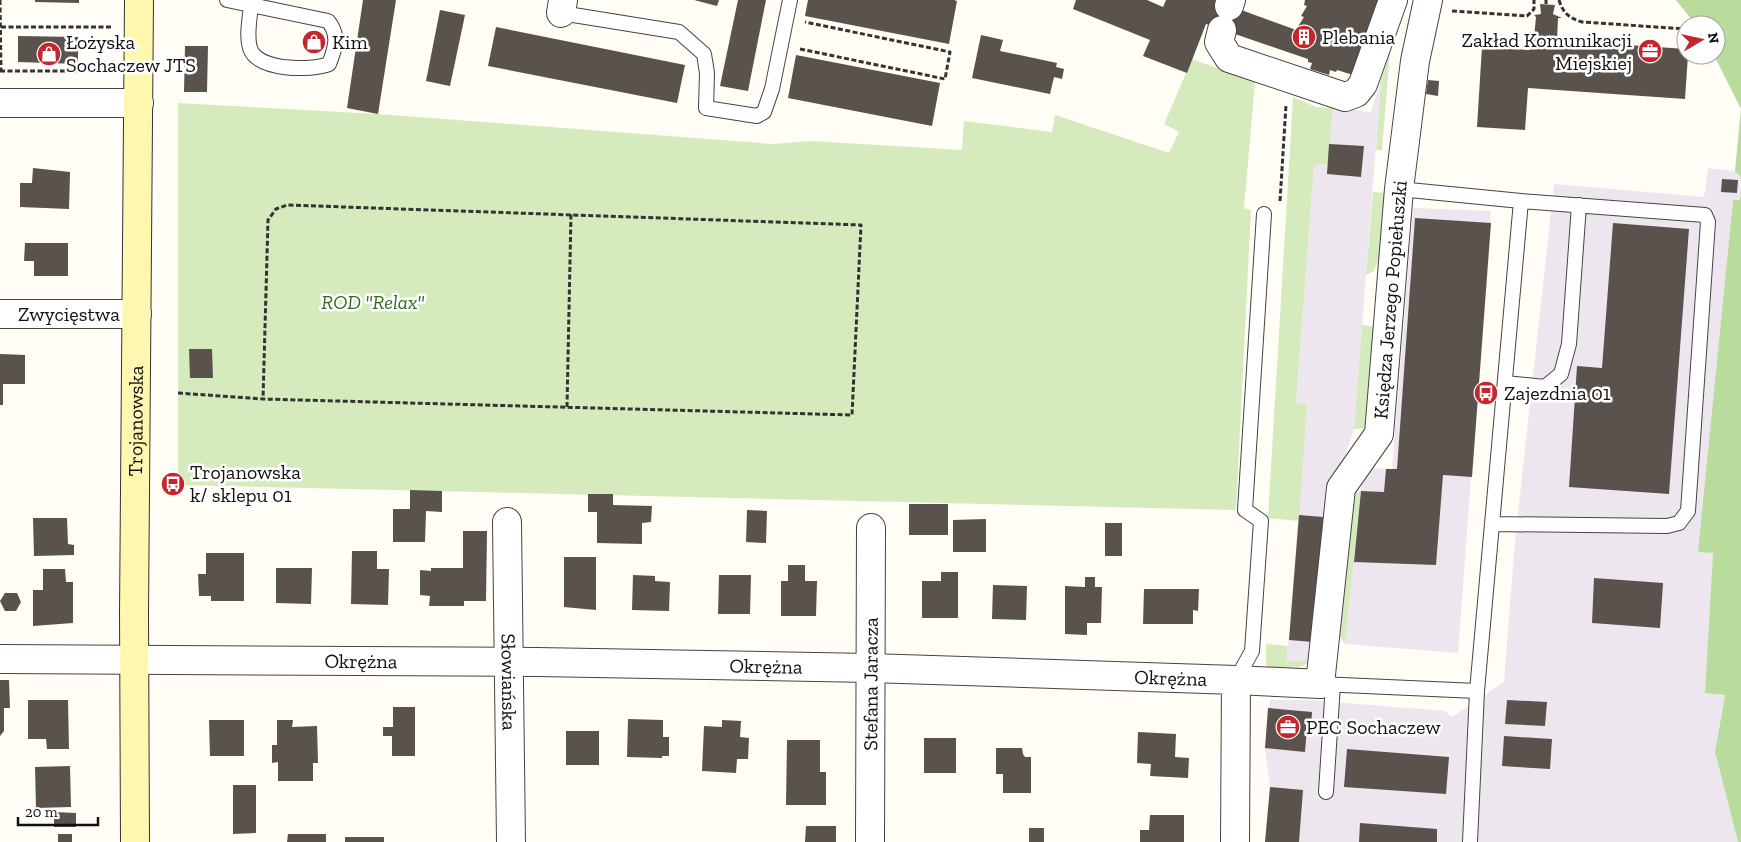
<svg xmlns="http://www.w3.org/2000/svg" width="1741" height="842" viewBox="0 0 1741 842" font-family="'Zilla Slab',serif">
<rect width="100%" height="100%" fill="#fffdf5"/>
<!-- industrial -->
<path fill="#eee6ef" d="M1381,80L1354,429L1326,512L1312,661H1287L1307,405L1296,404L1314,164H1328L1333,108L1371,112Z
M1708,168L1735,171L1741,177L1740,200H1733L1699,552L1713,553L1706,693L1725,695L1715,752L1738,842H1265L1270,787L1265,748L1270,700H1309L1445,711L1452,717L1504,682L1515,541L1554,184L1704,197Z
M1413,208L1491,211L1458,653L1345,644L1363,468L1392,469Z"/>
<!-- green -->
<path fill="#d5ebbd" d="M1390,51L1382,150H1376L1381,80Z
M1192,59L1255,82L1244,208L1251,210L1236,510L178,485V103L378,114L773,144L811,141L962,150L964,121L1052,132L1055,115L1169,153L1179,132L1164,124Z
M1293,97L1316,107L1333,108L1328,164L1314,165L1296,403L1307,404L1299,521L1268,518Z
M1373,192L1386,193L1382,253L1374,271L1366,275Z
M1362,325L1376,327L1369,428L1354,429Z
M1361,491L1345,644L1339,635L1351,495Z
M1266,644L1288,646L1287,661H1312L1298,668H1266Z"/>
<!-- forest -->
<path fill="#b9dc9c" d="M1676,0H1741V177L1735,171L1741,109L1714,55H1716V25H1696Z
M1741,189V842H1738L1715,752L1725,695L1705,693L1713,553L1698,552L1733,200H1740Z"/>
<!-- building -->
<path fill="#5a524d" d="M35,0H79V3L35,2Z
M363,0H396L378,114L347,108Z
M694,0H719L717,6Z
M738,0H766L748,91L720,86Z
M808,0H954L957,1L949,44L805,16Z
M1076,0H1147L1163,7L1166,0H1214L1299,31L1297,28L1304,17L1301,16L1307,6L1304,5L1305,0H1380L1375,15L1373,14L1372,16L1374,17L1371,27L1367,29L1369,30L1367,38H1365L1363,41L1366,42L1363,50L1361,49L1353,75L1337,70L1336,72L1330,70L1329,75L1310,69L1312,63L1308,62V59L1206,24L1187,73L1143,56L1150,40L1073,9Z
M1540,4L1555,5L1553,14L1562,18H1558L1557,40L1686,49L1688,55L1685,99L1528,88L1525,130L1477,127L1482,47L1530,50L1531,38H1534L1536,17L1534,15L1541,14Z
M440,10L465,15L450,86L426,81Z
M496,27L685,65L677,103L488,66Z
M981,35L1003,40L1000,51L1057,63L1056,67L1064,69L1062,79L1054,77L1050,94L972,78Z
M18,36L78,37V64L18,62Z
M185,46H208L207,92H184Z
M796,55L940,83L932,126L788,98Z
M1428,80L1439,81L1438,96L1426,94Z
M1329,144L1364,146L1361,177L1327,174Z
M33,168L70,172L69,209L20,207V183H32Z
M1722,179L1738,180L1737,193L1721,192Z
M1415,218L1491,223L1472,477L1443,475L1436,565L1354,562L1361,491L1384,492L1386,469H1397Z
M1613,223L1689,229L1669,494L1569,487L1577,366L1602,368Z
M25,243H68V276H34V261H24Z
M189,349H212L213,378H190Z
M0,354L25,355V384H3V405H0Z
M410,490L442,491V512L426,511L425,542H393V509H410Z
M588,494H613V505L652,506L651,522L642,523V544L597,543V512H588Z
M909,504H948V535H909Z
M747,510L767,511L766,543L746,542Z
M1299,515L1323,517L1313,642L1289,640Z
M33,518H67L68,544L74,545V555L34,556Z
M986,519V552H953V520Z
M1105,523H1122V556H1105Z
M463,531H487L486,601H464V606H429L430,596L420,595V570L431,571V568H463Z
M352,551H377V569H389L388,605L351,604Z
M206,553H244V601H211V596H199L198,574H206Z
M564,557H596V610L564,607Z
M788,565H805V581H817L816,616H781V581H788Z
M276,568H312L311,604L276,603Z
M43,569H65L66,582H73V623L33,626V590H43Z
M941,572H958V618H922V581H941Z
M633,575L655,576V581L670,582L669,611L632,610Z
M719,575H751L750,614H718Z
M1085,577H1095V587H1102L1101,623H1087V635L1065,634V586L1085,587Z
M1594,578L1663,583L1660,628L1592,623Z
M993,585L1027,586L1026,620L992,619Z
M1144,589H1199L1198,611L1193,610V624H1143Z
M5,593H17L21,602L16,611H5L0,601Z
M0,680H9L10,708H4V731L0,736Z
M28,700H68L69,749H47L46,739H28Z
M1507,700L1547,702L1545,726L1505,724Z
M393,707H415V756H392V736H383V727H393Z
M1268,708L1312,712L1311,729L1307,728L1305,752L1265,748Z
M628,719L663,720V737H669V756H662V758L627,757Z
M209,720H244V756H210Z
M277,720H293L292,727L317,726L318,763H313V781H278V762L272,763V745H277Z
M722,720L741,721L740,737L749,738L748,759H737L736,773L702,771L704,726L722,727Z
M566,731H599V765H566Z
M1138,732L1176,734L1175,757L1189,758L1188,778L1150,776L1151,764L1137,763Z
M1504,736L1552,739L1550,769L1502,766Z
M924,738H956V773H924Z
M787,740H820V772H826V805H786Z
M996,748H1022L1023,754L1025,757H1031V793H1003V774H996Z
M1347,749L1449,757L1446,794L1344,787Z
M70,766L71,807L36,808L35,767Z
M233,785H256V833L233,834Z
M1270,787L1303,790L1299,842H1265Z
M54,812L76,813V827H54Z
M1150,815H1184V842H1140V830H1149Z
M1360,823L1437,829V842H1359Z
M806,826H836V842H805Z
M1029,828H1044V842H1029Z
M58,834H72V842H58Z
M288,834H326V842H287Z
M345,837H384V842H345Z"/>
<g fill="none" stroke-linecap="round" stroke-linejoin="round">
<!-- lane casing -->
<g stroke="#444" stroke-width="16">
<path id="lane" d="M227,0L328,21C340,35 335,49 329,64C311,71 257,71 250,48C246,35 250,18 251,5
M561,13L679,32L704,54L707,73L706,108L757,116L764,112L772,89L790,0
M1505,383L1545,387L1561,374L1569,344L1579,205
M1492,524L1667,526L1679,523L1688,511L1708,222L1705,215L1521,201
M1236,680L1252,651L1261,521L1245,510L1264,214
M1320,684L1477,691L1521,201L1399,189
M1326,792L1333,684
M1470,842L1477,691"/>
</g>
<!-- street casing -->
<g stroke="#444" stroke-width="30">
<g id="street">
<path d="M1229,6L1231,0"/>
<path d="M561,13L563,0"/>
<path d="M1222,30L1219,42L1229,58L1345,97L1356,93L1363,84L1393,0"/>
<path d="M0,103H139"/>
<path id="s1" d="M0,314H137"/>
<path id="s2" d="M507,522L511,842"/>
<path id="s3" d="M0,659L537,662L870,668L1236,680L1235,842"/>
<path id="s4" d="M1236,680L1320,684L1341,488L1379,434L1399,189L1415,61L1428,0"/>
<path id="s5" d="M870,842L871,528"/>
</g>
</g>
<!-- secondary casing -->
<g stroke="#333" stroke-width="30">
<g id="secondary">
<path id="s6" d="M135,842L134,613L139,0"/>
</g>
</g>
<!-- path -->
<path stroke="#333" stroke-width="3" stroke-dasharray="5 2.5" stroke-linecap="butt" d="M0,0L1,71
M1559,0C1563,13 1569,18 1582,22L1686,29
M1546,4V0
M1452,11L1527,16L1534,9V0
M1,27H113
M800,49L945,79L950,52L805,22
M0,71H112
M1280,201L1286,105
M178,393L263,399L852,415L861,225L287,205L276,209L268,220L263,399
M567,407L571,213"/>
<!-- lane -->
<use href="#lane" stroke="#fff" stroke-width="14"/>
<!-- street -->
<use href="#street" stroke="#fff" stroke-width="28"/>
<!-- secondary -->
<use href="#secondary" stroke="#fff6b0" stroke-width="28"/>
</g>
<!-- icons -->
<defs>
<g id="building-disc" transform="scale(1.25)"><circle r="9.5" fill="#c4262e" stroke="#fff"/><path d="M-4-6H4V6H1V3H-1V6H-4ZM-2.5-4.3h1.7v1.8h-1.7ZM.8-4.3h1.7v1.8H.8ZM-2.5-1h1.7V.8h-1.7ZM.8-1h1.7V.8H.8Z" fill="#fff"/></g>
<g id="shop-disc" transform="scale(1.25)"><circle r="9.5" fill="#c4262e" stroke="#fff"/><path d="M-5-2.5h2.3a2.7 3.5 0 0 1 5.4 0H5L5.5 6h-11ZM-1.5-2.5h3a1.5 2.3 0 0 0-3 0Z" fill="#fff"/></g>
<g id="office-disc" transform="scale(1.25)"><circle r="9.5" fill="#c4262e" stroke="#fff"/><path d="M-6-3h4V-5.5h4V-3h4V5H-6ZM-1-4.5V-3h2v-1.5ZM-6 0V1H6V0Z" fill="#fff"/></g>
<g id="bus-disc" transform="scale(1.25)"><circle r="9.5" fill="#c4262e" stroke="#fff"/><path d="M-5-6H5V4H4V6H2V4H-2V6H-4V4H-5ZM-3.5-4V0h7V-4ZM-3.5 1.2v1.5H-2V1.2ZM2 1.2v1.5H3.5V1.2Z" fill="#fff"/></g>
</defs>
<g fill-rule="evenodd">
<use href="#building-disc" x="1304" y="37"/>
<use href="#shop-disc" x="314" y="42"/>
<use href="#office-disc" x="1650" y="51"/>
<use href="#shop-disc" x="49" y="54"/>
<use href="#bus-disc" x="1486" y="393"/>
<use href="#bus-disc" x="173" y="484"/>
<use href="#office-disc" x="1288" y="727"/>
</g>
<g text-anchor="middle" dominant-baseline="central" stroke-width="5" stroke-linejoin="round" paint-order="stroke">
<!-- poi labels -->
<g font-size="20" fill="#111" stroke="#fff" text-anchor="start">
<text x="1322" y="37">Plebania</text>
<text x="1632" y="40" text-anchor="end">Zakład Komunikacji<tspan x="1632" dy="23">Miejskiej</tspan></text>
<text x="66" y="42">Łożyska<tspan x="66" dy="23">Sochaczew JTS</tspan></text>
<text x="332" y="42">Kim</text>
<text x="1504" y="393">Zajezdnia 01</text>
<text x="190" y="472">Trojanowska<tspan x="190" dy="23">k/ sklepu 01</tspan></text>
<text x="1306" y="727">PEC Sochaczew</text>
</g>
<!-- street labels -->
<g font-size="20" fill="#111" stroke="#fff">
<text stroke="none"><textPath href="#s4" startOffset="482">Księdza Jerzego Popiełuszki</textPath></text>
<text stroke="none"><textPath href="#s1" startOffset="69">Zwycięstwa</textPath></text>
<text stroke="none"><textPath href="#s6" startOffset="421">Trojanowska</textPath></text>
<text stroke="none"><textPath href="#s3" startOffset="361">Okrężna</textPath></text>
<text stroke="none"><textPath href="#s3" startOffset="766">Okrężna</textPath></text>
<text stroke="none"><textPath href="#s3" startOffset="1171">Okrężna</textPath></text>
<text stroke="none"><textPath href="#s2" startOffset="160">Słowiańska</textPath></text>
<text stroke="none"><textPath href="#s5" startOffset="158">Stefana Jaracza</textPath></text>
</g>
<!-- park labels -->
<g font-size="20" font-style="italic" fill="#2f6b1f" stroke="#fff">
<text x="373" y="302">ROD "Relax"</text>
</g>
</g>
<!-- north arrow -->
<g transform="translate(1701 40) rotate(81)"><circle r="24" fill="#ffffff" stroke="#a0a0a0"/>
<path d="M0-4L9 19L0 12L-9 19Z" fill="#c4262e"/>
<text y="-8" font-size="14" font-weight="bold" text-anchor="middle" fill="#111111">N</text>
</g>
<!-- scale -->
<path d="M18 817v8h80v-8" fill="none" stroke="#111111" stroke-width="2.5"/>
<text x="25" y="817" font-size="15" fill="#111111" stroke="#ffffff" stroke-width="4" paint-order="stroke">20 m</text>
</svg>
